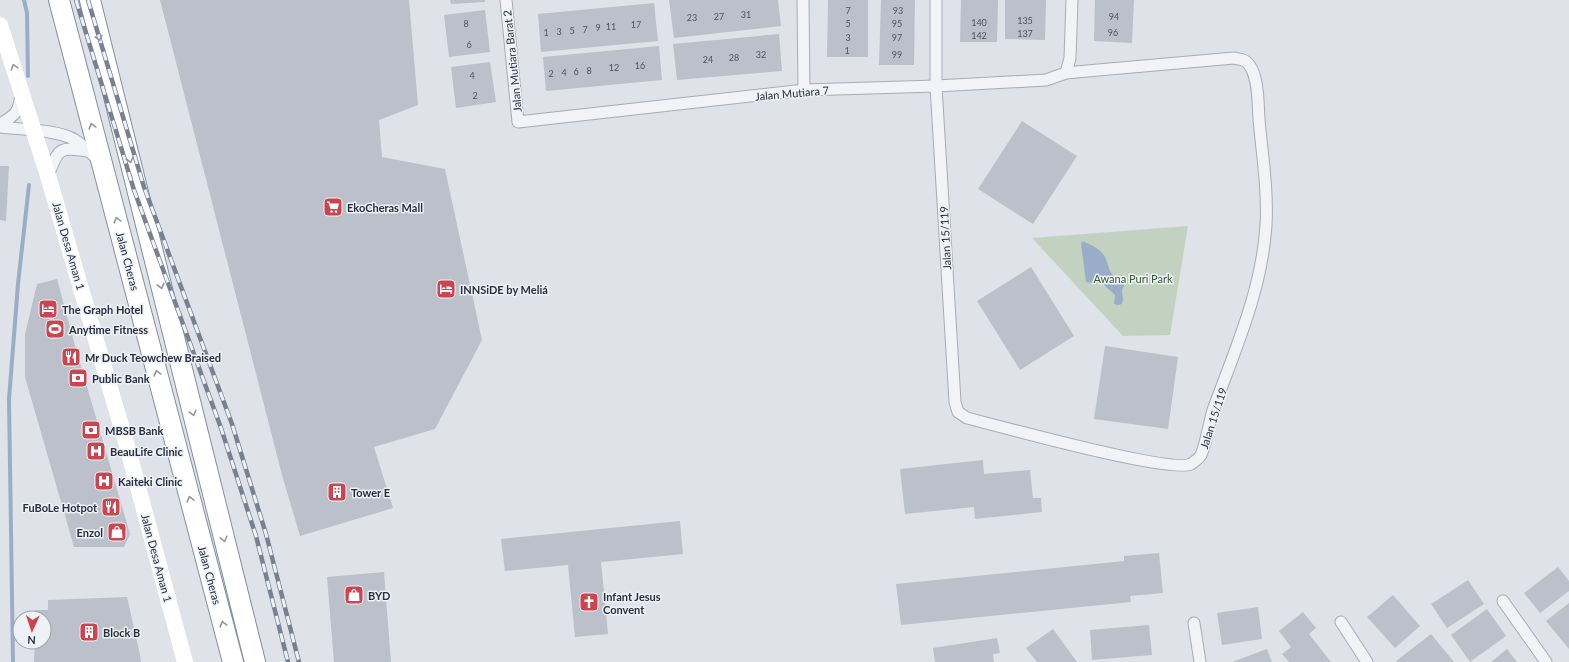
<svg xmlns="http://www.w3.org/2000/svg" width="1569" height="662" viewBox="0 0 1569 662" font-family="Lato,sans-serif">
<rect width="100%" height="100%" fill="#dfe2e8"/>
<!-- green -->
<path fill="#c3d2c0" d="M1188,226L1170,335L1123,336L1032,238Z"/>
<!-- water -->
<path fill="#9aadc8" d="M1082,241C1090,244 1101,249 1105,257C1108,264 1109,271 1114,277L1123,278L1126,281L1122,290L1123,300L1122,304L1118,305L1114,304L1115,295L1103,284L1086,282L1081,244Z"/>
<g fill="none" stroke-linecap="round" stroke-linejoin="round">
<!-- stream -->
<path stroke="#9aadc8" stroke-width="4" d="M24,0L27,13L28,76
M13,662L9,399L18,284L29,185"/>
</g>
<!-- building -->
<path fill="#bcc0cb" d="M160,0H409L418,105L379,120L382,157L445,169L482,340L435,429L374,447L393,508L300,536L282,475Z
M450,0H485V2L451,4Z
M669,0H778L781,26L674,38Z
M828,0H868V57H827Z
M881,0H915L914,65H879Z
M961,0H998L997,42H960Z
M1005,0H1046L1045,40L1005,39Z
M1095,0H1134L1132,43L1094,41Z
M654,3L658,41L541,52L538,14Z
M485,10L490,52L449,57L444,15Z
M779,34L782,71L677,80L673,44Z
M659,46L662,80L546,91L543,57Z
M490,62L496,102L456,108L451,67Z
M1022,121L1077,156L1033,224L978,189Z
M0,166H9L6,221L0,220Z
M1031,267L1074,336L1020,370L977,301Z
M57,279L74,342L130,534L124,547H74L25,377V334L37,284Z
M1105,346L1178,357L1168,429L1094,419Z
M983,460L984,474L1030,470L1033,498H1041L1042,512L975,519L974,507L905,514L900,469Z
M680,521L683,554L601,562L608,634L575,637L568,565L505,571L501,539Z
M1159,553L1163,593L1130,596L1131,602L901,625L896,584L1124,561V556Z
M1558,567L1569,581V591L1540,613L1524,593Z
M384,572L391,662H334L327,577Z
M1468,580L1484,604L1447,628L1431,604Z
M1393,595L1420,626L1395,648L1367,617Z
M127,597L140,655L141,662H34L35,642H44V618H35V610H48V600Z
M1569,603V649L1546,621Z
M1258,607L1262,639L1222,645L1217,613Z
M1487,609L1506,636L1470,662L1451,635Z
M1303,612L1316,628L1309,634L1331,662H1289L1282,654L1291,647L1279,631Z
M1149,625L1152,655L1092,660L1090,630Z
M1053,629L1077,662H1037L1026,648Z
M1431,634L1454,662H1397L1396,661Z
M997,638L1000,653L993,654L994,662H935L933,648Z
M1267,649L1272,662H1232Z
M1507,649L1517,662H1491Z"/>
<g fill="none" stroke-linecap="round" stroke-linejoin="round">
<!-- street casing -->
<g stroke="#a8acb5" stroke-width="13">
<path id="street" d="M506,0L518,122L804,90L936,86L1046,80L1066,73L1087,71L1234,58C1237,59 1241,59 1243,60C1259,66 1258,104 1259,119C1262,154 1268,189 1266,225C1262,290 1235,350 1213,410C1209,423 1206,444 1201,455C1199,458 1194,462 1191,464C1171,474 999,426 967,418L958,412L955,402L936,86V0
M803,0L804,90
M1066,73L1070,58L1072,0
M0,124C16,115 19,112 21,94
M0,127C22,130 56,129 75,140C83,145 91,154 99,160
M48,176C58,149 59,146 87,151
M1503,601L1546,662
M1341,622L1367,662
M1194,623L1200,662"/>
</g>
<!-- highway casing -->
<g stroke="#868e9f" stroke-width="22">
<path id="highway" d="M59,0L233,662
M90,0L255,662"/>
</g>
<!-- street -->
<use href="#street" stroke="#f1f3f6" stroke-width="11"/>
<!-- secondary -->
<path stroke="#fff" stroke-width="16" d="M0,25L48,176L127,446L185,662"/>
<!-- highway -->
<use href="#highway" stroke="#fff" stroke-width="20"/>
<!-- rail casing -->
<g stroke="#788091" stroke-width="4.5">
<path id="rail" d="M76,0L134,190L221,428L256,536L288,662
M88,0L144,187L232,424L266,534L299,662"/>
</g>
<!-- rail -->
<use href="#rail" stroke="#eef1f6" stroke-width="3" stroke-dasharray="9" stroke-linecap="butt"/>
</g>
<!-- one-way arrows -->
<defs><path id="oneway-chevron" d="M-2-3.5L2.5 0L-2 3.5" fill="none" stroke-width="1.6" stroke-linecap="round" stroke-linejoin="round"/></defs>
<g stroke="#94969f">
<use href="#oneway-chevron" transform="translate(99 38) rotate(76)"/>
<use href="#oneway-chevron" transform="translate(14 67) rotate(-108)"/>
<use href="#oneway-chevron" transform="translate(92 126) rotate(-105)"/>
<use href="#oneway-chevron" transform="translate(130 160) rotate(76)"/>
<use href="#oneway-chevron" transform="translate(117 220) rotate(-105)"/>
<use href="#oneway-chevron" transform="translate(161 286) rotate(76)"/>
<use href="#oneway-chevron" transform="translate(157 373) rotate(-105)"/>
<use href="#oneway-chevron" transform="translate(193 413) rotate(76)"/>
<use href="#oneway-chevron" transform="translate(190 499) rotate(-105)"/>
<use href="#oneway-chevron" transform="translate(224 539) rotate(76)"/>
<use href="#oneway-chevron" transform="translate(223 624) rotate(-105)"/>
</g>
<!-- icons -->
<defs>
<g id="supermarket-square" transform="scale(1)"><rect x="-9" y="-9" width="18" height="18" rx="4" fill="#cd444e" stroke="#eef1f6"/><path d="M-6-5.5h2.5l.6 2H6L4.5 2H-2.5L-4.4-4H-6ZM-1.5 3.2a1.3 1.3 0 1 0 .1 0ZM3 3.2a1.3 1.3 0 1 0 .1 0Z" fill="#fff"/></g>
<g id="hotel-square" transform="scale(1)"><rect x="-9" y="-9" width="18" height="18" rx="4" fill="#cd444e" stroke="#eef1f6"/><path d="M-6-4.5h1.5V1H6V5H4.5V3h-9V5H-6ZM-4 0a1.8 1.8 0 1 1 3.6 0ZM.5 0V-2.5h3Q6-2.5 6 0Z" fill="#fff"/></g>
<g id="stadium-square" transform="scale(1)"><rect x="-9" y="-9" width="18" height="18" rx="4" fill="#cd444e" stroke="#eef1f6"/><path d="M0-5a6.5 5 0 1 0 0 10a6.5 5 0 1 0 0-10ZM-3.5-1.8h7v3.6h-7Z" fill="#fff"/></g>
<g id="restaurant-square" transform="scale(1)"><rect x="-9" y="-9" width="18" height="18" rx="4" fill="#cd444e" stroke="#eef1f6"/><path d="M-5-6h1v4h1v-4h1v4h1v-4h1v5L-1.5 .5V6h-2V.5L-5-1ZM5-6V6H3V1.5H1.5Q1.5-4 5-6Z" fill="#fff"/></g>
<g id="bank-square" transform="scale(1)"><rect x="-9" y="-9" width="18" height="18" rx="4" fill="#cd444e" stroke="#eef1f6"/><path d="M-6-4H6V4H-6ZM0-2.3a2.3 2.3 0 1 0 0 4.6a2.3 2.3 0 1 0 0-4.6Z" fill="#fff"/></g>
<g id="hospital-square" transform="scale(1)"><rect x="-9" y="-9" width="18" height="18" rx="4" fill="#cd444e" stroke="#eef1f6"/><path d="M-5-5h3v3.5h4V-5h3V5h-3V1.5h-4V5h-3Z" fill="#fff"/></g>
<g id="building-square" transform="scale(1)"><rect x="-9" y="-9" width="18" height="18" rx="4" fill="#cd444e" stroke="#eef1f6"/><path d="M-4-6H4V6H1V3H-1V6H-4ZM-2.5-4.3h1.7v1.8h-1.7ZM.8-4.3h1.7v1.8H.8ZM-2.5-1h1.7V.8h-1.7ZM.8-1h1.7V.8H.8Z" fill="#fff"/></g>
<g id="shop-square" transform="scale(1)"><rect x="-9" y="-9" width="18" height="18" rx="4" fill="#cd444e" stroke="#eef1f6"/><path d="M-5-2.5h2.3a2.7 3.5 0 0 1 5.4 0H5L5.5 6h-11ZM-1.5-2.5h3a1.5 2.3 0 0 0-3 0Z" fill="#fff"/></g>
<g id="church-square" transform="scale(1)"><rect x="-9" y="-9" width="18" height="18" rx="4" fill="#cd444e" stroke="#eef1f6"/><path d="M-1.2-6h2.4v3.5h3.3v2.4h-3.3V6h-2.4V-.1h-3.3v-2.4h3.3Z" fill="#fff"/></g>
</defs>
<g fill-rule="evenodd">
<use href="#supermarket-square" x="333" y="207"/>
<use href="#hotel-square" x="446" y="289"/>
<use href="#hotel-square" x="48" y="309"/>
<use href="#stadium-square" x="55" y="329"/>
<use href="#restaurant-square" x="71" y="357"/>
<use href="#bank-square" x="78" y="378"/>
<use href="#bank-square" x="91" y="430"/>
<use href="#hospital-square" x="96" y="451"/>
<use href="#hospital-square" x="104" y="481"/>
<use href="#building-square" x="337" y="492"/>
<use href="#restaurant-square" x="111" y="507"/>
<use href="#shop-square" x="117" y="532"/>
<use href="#shop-square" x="354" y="595"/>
<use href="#church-square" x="589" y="602"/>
<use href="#building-square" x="89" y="632"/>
</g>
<g text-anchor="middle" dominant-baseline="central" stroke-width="3" stroke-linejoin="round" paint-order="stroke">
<!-- number labels -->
<g font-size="9" fill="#4d5262">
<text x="848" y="10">7</text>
<text x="898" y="10">93</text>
<text x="746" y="14">31</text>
<text x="719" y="16">27</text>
<text x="1114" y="16">94</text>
<text x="692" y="17">23</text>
<text x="1025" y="20">135</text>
<text x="979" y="22">140</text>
<text x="466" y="23">8</text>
<text x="848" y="23">5</text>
<text x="897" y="23">95</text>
<text x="636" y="24">17</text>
<text x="611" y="26">11</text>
<text x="598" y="27">9</text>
<text x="585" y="29">7</text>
<text x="572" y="30">5</text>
<text x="559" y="31">3</text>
<text x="546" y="32">1</text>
<text x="1113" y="32">96</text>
<text x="1025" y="33">137</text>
<text x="979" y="35">142</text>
<text x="848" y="37">3</text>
<text x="897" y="37">97</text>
<text x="469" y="44">6</text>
<text x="847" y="50">1</text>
<text x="761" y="54">32</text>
<text x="897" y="54">99</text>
<text x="734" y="57">28</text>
<text x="708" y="59">24</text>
<text x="640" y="65">16</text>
<text x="614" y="67">12</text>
<text x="589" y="70">8</text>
<text x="576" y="71">6</text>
<text x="564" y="72">4</text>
<text x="551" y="73">2</text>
<text x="472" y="75">4</text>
<text x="475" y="95">2</text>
</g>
<!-- street labels -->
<g font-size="11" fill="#282e3f" stroke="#eef1f6">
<text transform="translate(512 61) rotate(-96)">Jalan Mutiara Barat 2</text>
<text transform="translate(792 93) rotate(-5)">Jalan Mutiara 7</text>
<text transform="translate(945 238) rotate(-93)">Jalan 15/119</text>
<text transform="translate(69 246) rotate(74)">Jalan Desa Aman 1</text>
<text transform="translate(128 261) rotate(75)">Jalan Cheras</text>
<text transform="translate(1213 418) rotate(-72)">Jalan 15/119</text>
<text transform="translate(157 558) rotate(75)">Jalan Desa Aman 1</text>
<text transform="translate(210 575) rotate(75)">Jalan Cheras</text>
</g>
<!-- poi labels -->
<g font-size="11" font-weight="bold" fill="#282e3f" stroke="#eef1f6" text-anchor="start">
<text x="347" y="207">EkoCheras Mall</text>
<text x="460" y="289">INNSiDE by Meliá</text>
<text x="62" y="309">The Graph Hotel</text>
<text x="69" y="329">Anytime Fitness</text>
<text x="85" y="357">Mr Duck Teowchew Braised</text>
<text x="92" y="378">Public Bank</text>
<text x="105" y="430">MBSB Bank</text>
<text x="110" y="451">BeauLife Clinic</text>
<text x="118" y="481">Kaiteki Clinic</text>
<text x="351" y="492">Tower E</text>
<text x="97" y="507" text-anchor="end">FuBoLe Hotpot</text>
<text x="103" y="532" text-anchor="end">Enzol</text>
<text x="368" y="595">BYD</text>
<text x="603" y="596">Infant Jesus<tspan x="603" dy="13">Convent</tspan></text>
<text x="103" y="632">Block B</text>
</g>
<!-- park labels -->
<g font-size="11" fill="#395b35" stroke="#eef1f6">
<text x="1133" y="278">Awana Puri Park</text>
</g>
</g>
<!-- north arrow -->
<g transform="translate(32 630) rotate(183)"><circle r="19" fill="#eef1f6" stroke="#9fa3ad"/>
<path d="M0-3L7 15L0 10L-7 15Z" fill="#cd444e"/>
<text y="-6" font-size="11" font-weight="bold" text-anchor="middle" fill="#282e3f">N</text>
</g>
</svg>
